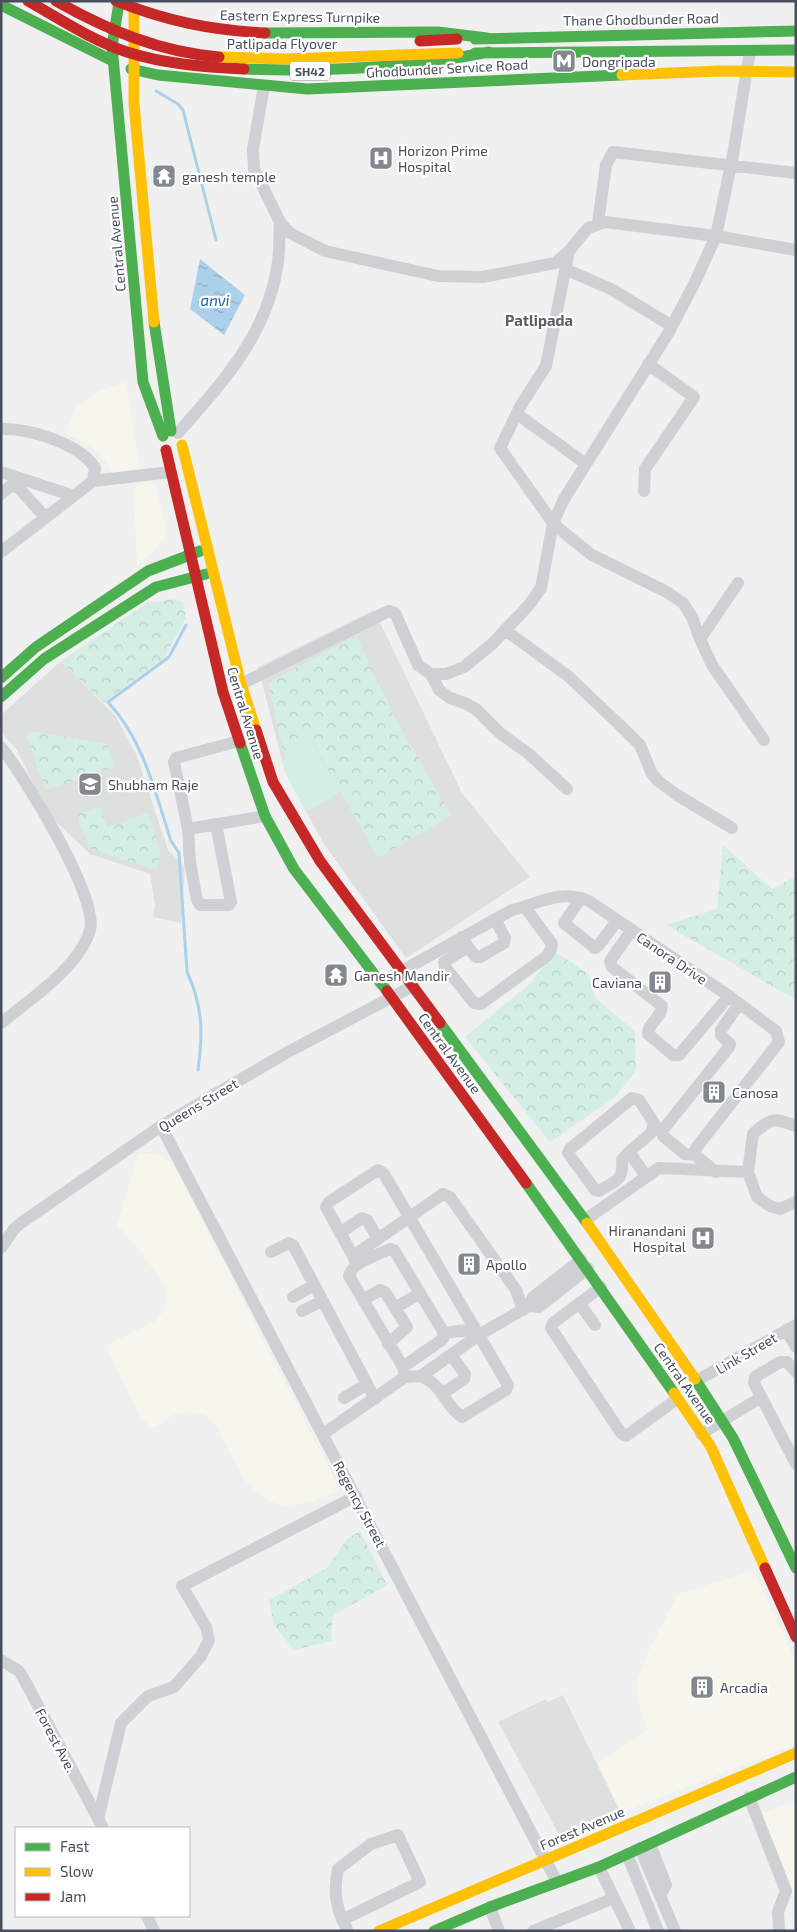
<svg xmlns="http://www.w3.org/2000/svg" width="797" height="1932" viewBox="0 0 797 1932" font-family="'Exo 2',sans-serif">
<defs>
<pattern id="park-crowns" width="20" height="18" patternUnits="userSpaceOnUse" patternTransform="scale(1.25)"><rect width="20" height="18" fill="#d5eee4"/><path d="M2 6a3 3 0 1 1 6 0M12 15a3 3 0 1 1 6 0" fill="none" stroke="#b8cec6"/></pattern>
<pattern id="water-ripples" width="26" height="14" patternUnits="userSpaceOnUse" patternTransform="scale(1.25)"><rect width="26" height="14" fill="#abd0ea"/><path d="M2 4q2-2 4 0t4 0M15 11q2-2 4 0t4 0" fill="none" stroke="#8dabc1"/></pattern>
</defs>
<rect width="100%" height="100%" fill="#f0f0f0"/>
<!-- commercial -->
<path fill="#f6f6ec" d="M126,382L140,468L112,473L104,459L87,444L66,433L75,407L87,401L99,391Z
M150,481L156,486L167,534L157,548L137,566L134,496L136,487L143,482Z
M147,1153L159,1155L169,1161L177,1171L340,1490L313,1501L285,1506L272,1502L256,1492L243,1478L215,1424L205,1415L187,1412L172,1415L155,1428L148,1425L138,1413L106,1346L157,1320L163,1311L167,1297L164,1285L142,1253L117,1225L138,1155Z
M753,1571L796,1661V1744L621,1813L597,1764L647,1730L640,1707L636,1685L648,1652L678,1594Z
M796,1802V1898L761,1813Z"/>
<!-- education -->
<path fill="#dedfdf" d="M374,610L462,793L530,877L406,958L324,844L285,772L258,667Z
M61,661L116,717L136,754L168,850L185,867L181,923L153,917L155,905L150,874L90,854L48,814L17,750L1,732V715Z
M563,1695L621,1813L562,1840L498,1722L546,1699L548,1702Z"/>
<!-- park -->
<path fill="url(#park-crowns)" d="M176,599L183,602L186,618L164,658L103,703L61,661L147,603Z
M356,635L395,718L451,816L378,858L312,741L285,759L268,683Z
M31,731L107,744L116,767L45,790L26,733Z
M100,807L107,827L148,813L160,850L158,868L152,869L88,848L77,814Z
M723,845L772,889L796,876V1000L666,925L717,909Z
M554,951L589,974L596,999L635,1031L636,1071L614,1098L550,1142L465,1037L531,983Z
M360,1531L387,1585L334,1615L331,1629L332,1641L294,1650L274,1625L269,1600L327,1568L347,1539Z"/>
<!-- pitch -->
<path fill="#d5eee4" d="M311,741L340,792L307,813L285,772L282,761Z"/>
<!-- water -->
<path fill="url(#water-ripples)" d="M200,259L245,295L224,335L190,309Z"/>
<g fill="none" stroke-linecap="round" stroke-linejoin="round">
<!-- stream -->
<path stroke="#abd0ea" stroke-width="3" d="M156,91L178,104L183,110L216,240
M186,625L169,657L108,702C144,741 155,792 171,841L179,853L187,972C203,1006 203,1034 198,1070"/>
<!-- street -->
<path stroke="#ced0d3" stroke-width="12" d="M264,86L253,149L254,169L280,222L290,233L325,251L438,276L483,277L555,263L569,251L588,228L605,222L716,236L796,250
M598,223L606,165L613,152L796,173
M569,251L546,366L521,405L500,448L553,523L568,536L592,555L665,591L683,603L692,617L700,639L712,665L764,740
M565,269L611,289L672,326
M517,414L586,464
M1,429C30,428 80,444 95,468L93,481
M178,433C222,383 266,336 277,268C280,253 279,237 280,222
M1,472L74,496
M644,491L645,469L694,397L648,364
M1,494L9,487L17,486L45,517
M1,552L93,481L171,472
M505,630L568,676L624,729L640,745L652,774L658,781L677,795L732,828
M700,639L738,583
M431,674L439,690L450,698L467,704L477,710L500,733L529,754L567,789
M241,684L389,611L395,613L418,665L431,674H446L464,667L492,644L529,605L541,588L553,523L564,499L669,332L696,280L716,236L733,155L750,51
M1,747C24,776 99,897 90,930C80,966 30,1000 1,1023
M216,824L231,902L229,905H200L197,900L190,862L188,829L265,816
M188,829L174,762L176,758L239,741
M581,898L564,923L595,948L598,946L617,921
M631,931L610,961L612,967L662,1006C662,1017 648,1023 648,1034L673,1055H679L729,996
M462,937L468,947L444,962L445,967L474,1003L481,1004L547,956L551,949L552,944L525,907
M468,947L476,957H480L504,943L505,938L495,919
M380,983L512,910C541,903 559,889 589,901L729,996L776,1031L779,1042L696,1148L695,1155L716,1172
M161,1126L557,1882
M796,1126C773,1117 771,1118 753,1134L748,1172L757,1197L770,1206L780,1209L796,1202
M629,1152L622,1160C624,1181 615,1181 599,1191L595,1190L568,1153L570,1149L632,1098L639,1100L654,1123L651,1133L629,1152L646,1176
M695,1155L685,1154L663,1136L662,1131L729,1047L730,1044L721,1035V1030L739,1004
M585,1220L659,1168L748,1172
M340,1233L362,1218L367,1220L378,1239
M1,1248L14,1229L21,1223L161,1126L286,1053L413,986
M271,1252L289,1243L293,1245L375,1399
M353,1256L326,1207L329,1202L378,1170L384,1174L508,1385L506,1390L462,1417C443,1404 444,1386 421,1376
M356,1263L353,1256L443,1194L450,1197L516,1290L523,1310
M601,1287L553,1323L551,1328L621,1433L626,1436L677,1399
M293,1297L314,1285
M363,1300L380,1290L385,1292L407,1327L388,1344
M579,1303L595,1325
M529,1306L539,1307L588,1268
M395,1308L420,1293
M302,1311L322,1301
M786,1330L796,1347
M444,1333L475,1329
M403,1367L443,1339L444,1333L394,1250L390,1249C378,1255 352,1262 349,1276L403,1367L405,1377
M796,1372L787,1362H780L755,1377L754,1383L796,1464
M696,1381L796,1325
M442,1394L464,1379L465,1374L451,1355
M344,1398L367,1384
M323,1434L405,1377L421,1376L479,1335L529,1306L533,1297L581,1260
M701,1434L755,1401
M1,1660L19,1671L25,1681L103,1828
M749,1797L786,1891L778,1912L779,1931
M98,1819L121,1723L148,1696L174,1687L201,1656L209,1640L206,1627L182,1586L356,1496
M650,1844L666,1885L660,1896
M640,1848L675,1931
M627,1854L658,1931
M599,1867L630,1931
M490,1907L499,1931
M147,1916L154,1931
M342,1920L420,1882L398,1835L371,1844L338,1869C333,1893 336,1909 348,1931
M533,1931L614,1898"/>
<!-- fast -->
<path stroke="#4caf50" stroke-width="11" d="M119,3L112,46L143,382L163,436
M1,5L113,61
M265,33L438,32L487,38
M475,39L796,31
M475,53L796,50
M131,69L158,75L307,89L622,75
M244,69C327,72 408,68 489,52
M154,322L171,431
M1,678L36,647L148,571L200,551
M1,697L44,659L156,587L206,574
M240,743L265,816L294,869L387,991
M440,1023L587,1223
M526,1183L674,1393
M695,1379L733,1438L796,1568
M434,1931L490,1907L599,1867L796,1777"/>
<!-- slow -->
<path stroke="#ffc107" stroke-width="11" d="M134,9V104L154,322
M622,75L720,71L796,72
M182,445L241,684L256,730
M587,1223L695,1379
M674,1393L711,1447L765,1568
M379,1931L796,1753"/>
<!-- jam -->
<path stroke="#c62828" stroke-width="11" d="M28,1C60,19 91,40 127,52C164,64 205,67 244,69
M116,1C166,21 210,30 265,33
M166,450L223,692L240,743
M256,730L273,782L320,861L440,1023
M387,991L526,1183
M765,1568L796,1637"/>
<!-- slow-bridge -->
<path stroke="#ffc107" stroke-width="11" d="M219,57L286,59L458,53"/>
<!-- jam-bridge -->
<path stroke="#c62828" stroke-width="11" d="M56,1C107,30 160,52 219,57
M420,41L457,39"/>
</g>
<!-- icons -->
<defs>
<g id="metro-square" transform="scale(1.25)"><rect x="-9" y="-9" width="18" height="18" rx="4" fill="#83878f" stroke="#fff"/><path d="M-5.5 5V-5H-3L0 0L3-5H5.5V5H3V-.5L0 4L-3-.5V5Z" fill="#fff"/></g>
<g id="hospital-square" transform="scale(1.25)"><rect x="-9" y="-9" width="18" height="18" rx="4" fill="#83878f" stroke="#fff"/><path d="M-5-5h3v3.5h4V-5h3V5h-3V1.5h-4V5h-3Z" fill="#fff"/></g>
<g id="temple-square" transform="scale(1.25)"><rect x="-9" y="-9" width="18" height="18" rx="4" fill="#83878f" stroke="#fff"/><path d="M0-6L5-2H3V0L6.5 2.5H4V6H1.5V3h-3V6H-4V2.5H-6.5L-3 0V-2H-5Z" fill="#fff"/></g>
<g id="university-square" transform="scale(1.25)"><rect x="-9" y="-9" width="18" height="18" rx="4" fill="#83878f" stroke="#fff"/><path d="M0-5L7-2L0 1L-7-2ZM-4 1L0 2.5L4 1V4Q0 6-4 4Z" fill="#fff"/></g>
<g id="building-square" transform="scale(1.25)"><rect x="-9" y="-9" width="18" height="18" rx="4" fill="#83878f" stroke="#fff"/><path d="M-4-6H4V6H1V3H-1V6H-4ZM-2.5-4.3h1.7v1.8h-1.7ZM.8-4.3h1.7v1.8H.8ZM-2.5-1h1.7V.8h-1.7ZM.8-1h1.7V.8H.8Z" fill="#fff"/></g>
</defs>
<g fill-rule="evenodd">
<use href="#metro-square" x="564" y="61"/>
<use href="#hospital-square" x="381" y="158"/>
<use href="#temple-square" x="164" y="176"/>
<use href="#university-square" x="90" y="784"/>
<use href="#temple-square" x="336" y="975"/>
<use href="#building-square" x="660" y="982"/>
<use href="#building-square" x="714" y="1092"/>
<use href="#hospital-square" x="703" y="1238"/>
<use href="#building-square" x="469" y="1264"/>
<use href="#building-square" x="702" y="1687"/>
</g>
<g text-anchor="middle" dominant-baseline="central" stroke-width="4.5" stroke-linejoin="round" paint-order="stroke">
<!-- shield labels -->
<rect fill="#fff" stroke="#7f838c" stroke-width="1" x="290" y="61.5" width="40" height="19" rx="4"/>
<g font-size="12" font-weight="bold" fill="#484e5b">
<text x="310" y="71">SH42</text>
</g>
<!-- street labels -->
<g font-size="14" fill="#484e5b" stroke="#fff">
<text transform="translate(300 16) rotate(1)">Eastern Express Turnpike</text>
<text transform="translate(641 19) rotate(-1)">Thane Ghodbunder Road</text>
<text x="282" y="43">Patlipada Flyover</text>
<text transform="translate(447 68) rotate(-3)">Ghodbunder Service Road</text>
<text transform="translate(116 244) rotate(-95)">Central Avenue</text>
<text transform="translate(246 713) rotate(73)">Central Avenue</text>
<text transform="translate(672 958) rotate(34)">Canora Drive</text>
<text transform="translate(450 1053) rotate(54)">Central Avenue</text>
<text transform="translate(198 1105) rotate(-31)">Queens Street</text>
<text transform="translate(746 1353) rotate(-30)">Link Street</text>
<text transform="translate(685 1383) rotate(55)">Central Avenue</text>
<text transform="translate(360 1504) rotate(62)">Regency Street</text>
<text transform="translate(56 1740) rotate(62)">Forest Ave.</text>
<text transform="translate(582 1828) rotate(-23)">Forest Avenue</text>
</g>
<!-- poi labels -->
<g font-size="14" fill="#484e5b" stroke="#fff" text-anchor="start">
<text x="582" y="61">Dongripada</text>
<text x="398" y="150">Horizon Prime<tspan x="398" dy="16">Hospital</tspan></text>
<text x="182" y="176">ganesh temple</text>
<text x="108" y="784">Shubham Raje</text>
<text x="354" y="975">Ganesh Mandir</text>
<text x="642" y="982" text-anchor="end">Caviana</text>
<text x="732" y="1092">Canosa</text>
<text x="686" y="1230" text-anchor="end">Hiranandani<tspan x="686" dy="16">Hospital</tspan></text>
<text x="486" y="1264">Apollo</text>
<text x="720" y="1687">Arcadia</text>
</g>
<!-- water labels -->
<g font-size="15" font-style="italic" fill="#1267a4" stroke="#fff">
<text x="215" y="300">anvi</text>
</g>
<!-- neighbourhood labels -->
<g font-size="15" font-weight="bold" fill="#5c5e63" stroke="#fff">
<text x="539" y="320">Patlipada</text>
</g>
</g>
<!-- border -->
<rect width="797" height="1932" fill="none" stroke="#484e5b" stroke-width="5"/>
<!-- legend -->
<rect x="15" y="1827" width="175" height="90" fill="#ffffff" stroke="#b6b8bd"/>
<rect x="25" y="1843" width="25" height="8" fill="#4caf50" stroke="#b6b8bd"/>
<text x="60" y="1852" font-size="15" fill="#484e5b">Fast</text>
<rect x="25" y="1868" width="25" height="8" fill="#ffc107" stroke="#b6b8bd"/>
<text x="60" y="1877" font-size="15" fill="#484e5b">Slow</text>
<rect x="25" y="1893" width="25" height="8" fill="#c62828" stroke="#b6b8bd"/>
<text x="60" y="1902" font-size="15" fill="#484e5b">Jam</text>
</svg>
